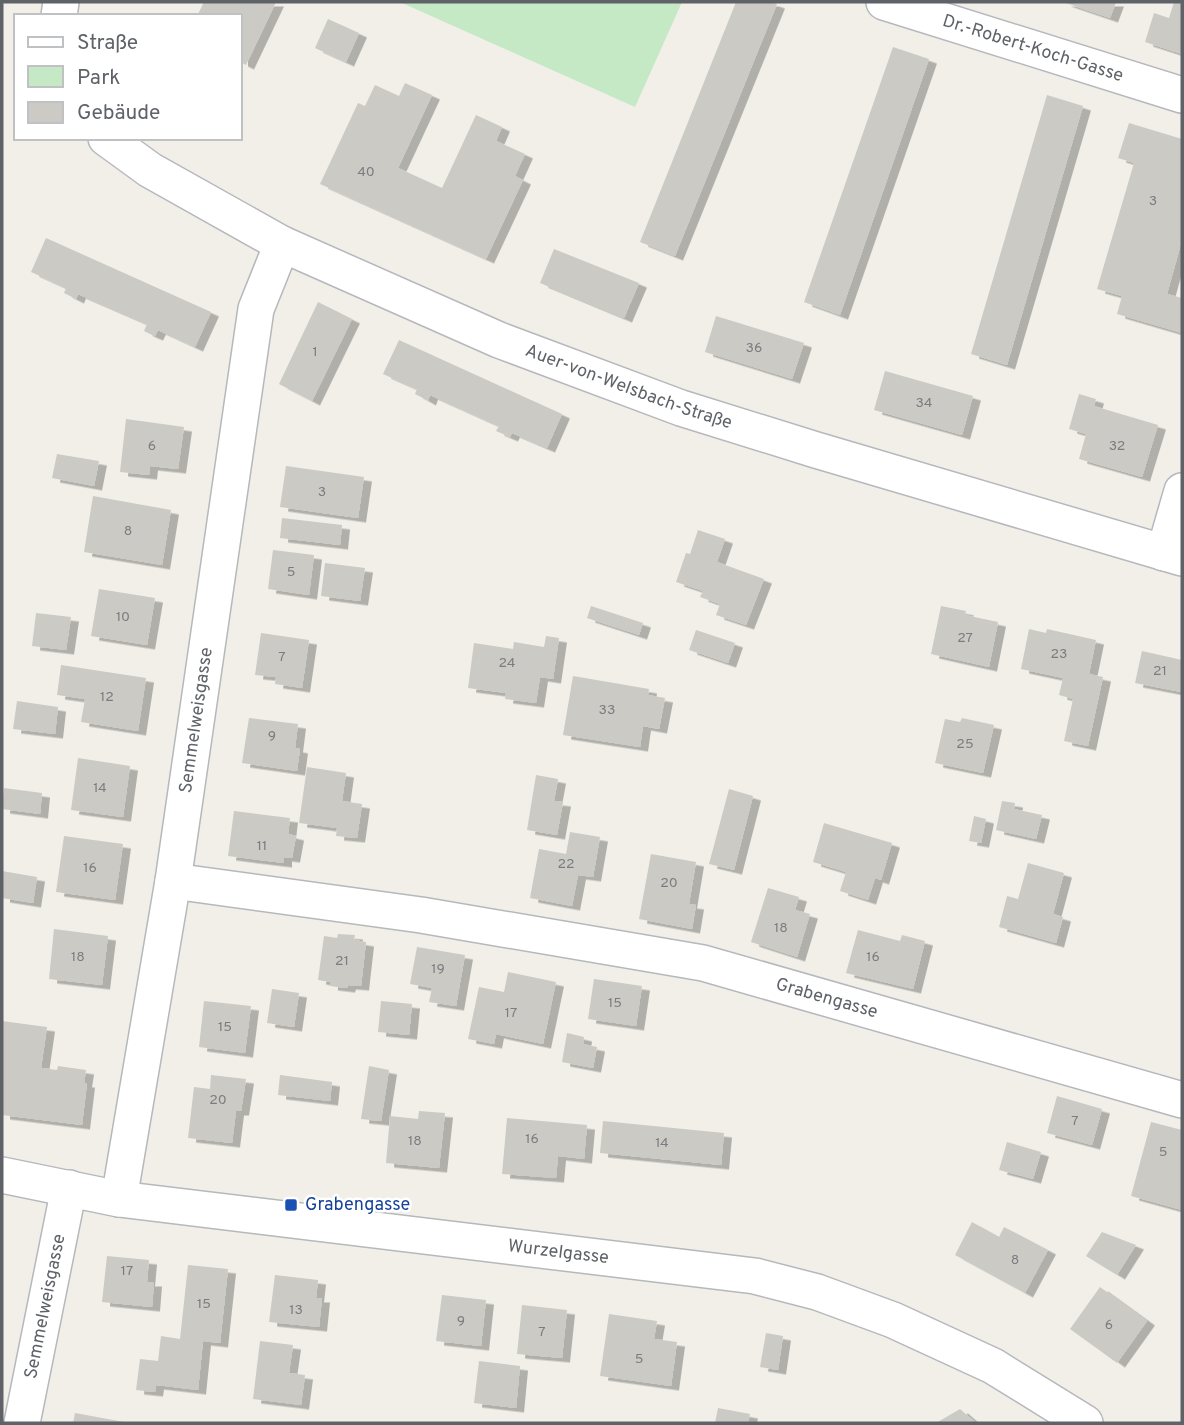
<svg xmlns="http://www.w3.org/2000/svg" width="1184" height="1425" viewBox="0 0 1184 1425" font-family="Overpass,sans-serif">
<defs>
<filter id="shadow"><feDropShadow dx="8" dy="4.5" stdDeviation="0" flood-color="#0004"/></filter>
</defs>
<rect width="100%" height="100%" fill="#f1efe8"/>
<!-- park -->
<path fill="#c5e8c5" d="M400,2H682L635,107Z"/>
<!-- building -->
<path fill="#cccac5" filter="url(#shadow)" d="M204,2H276L246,65L240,62V16H197Z
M736,2H771L777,4L675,256L640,242Z
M1063,2H1116L1110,18Z
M1174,2H1182V54L1145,42L1154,13L1169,18Z
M328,19L359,33L346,62L315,48Z
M893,47L929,59L840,315L804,302Z
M405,83L432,95L398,168L442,188L476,115L502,127L496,141L525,154L515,176L523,180L486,259L320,184L358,103L365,106L375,85L399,96Z
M1047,95L1083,106L1007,365L971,354Z
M1129,123L1182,139V240L1167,294L1182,298V333L1117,314L1122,296L1097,289L1134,163L1118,158Z
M46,238L211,312L195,347L158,330L155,336L150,334L144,331L147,324L78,294L76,299L64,293L66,288L31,272Z
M554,249L639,283L624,318L540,283Z
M318,302L352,319L312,401L279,384Z
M716,316L804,343L792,379L705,352Z
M399,340L562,414L547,448L512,433L510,437L496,431L499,426L430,395L428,401L421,397L415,394L417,389L383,374Z
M885,371L973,396L962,435L874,410Z
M1079,394L1096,399L1094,406L1158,425L1142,477L1079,459L1086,434L1069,429Z
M126,419L184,427L178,469L150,466L149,475L120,472Z
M57,454L99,461L94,486L52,478Z
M286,466L364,477L358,518L280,507Z
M93,496L171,510L162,565L84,552Z
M282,518L342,525L340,545L280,538Z
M698,530L725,539L717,562L764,579L746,625L716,615L720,604L700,597L703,591L676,582L686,553L690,554Z
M273,550L314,555L309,595L268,589Z
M325,563L365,568L360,601L321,596Z
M99,589L155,598L147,645L91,636Z
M591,606L643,623L639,635L587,618Z
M941,606L966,611L965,615L998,622L989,667L931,654Z
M36,613L71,617L66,650L32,646Z
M1029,629L1046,633L1047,629L1096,640L1089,674L1103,677L1088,746L1064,741L1073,699L1059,695L1063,678L1021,669Z
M696,630L735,643L728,663L689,650Z
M261,633L309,640L302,688L275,684L276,677L255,675Z
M546,636L559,638L553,679L540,677L536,703L505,699L506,693L468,688L474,643L513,649L514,642L544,647Z
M1142,651L1182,660L1181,692L1135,683Z
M61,665L146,678L138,731L81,722L85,699L57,695Z
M573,676L649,689L648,695L665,698L659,729L643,726L640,747L563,735Z
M17,701L58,707L55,734L13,729Z
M249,718L298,724L295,748L300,749L297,771L242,763Z
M962,718L994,725L983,773L935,763L945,719L960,722Z
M78,758L130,766L123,817L71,810Z
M307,767L346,773L342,801L362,804L357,838L336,836L337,828L299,823Z
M536,775L558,779L554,801L563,802L557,835L527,830Z
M4,788L42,793L40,814L2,809Z
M729,789L753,796L734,870L709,864Z
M1002,801L1015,803L1014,809L1042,815L1036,839L996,830Z
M234,811L290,818L288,834L296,836L292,858L284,857V863L228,856Z
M974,816L986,819L981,843L969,841Z
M824,823L892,843L881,880L875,878L868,900L840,891L846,872L813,862Z
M570,832L600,837L593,877L578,875L572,906L530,898L539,849L566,854Z
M64,836L123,844L115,900L56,892Z
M651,854L696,862L689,904L696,905L692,929L639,919Z
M1028,863L1064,873L1053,914L1063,917L1056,943L999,927L1007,896L1018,899Z
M2,871L37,877L33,903L2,898Z
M768,888L799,897L795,910L810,914L797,957L751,942Z
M54,929L108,936L102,985L49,979Z
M858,930L900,941L902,935L925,941L913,989L846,973Z
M338,934L355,935L354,940L366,942L361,986L348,985L347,988L330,986V982L318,980L324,936L337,938Z
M417,947L465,955L456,1006L429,1002L432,988L410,984Z
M508,972L556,982L543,1044L496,1034L494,1044L468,1039L479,987L504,992Z
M594,979L642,986L636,1026L588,1019Z
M272,989L299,993L294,1027L267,1023Z
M204,1001L251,1006L245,1053L199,1047Z
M381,1001L412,1004L409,1035L378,1032Z
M2,1021L47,1027L41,1068L57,1070L58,1066L86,1070L84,1083H87L82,1125L2,1115Z
M567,1033L584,1037L583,1044L597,1047L593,1068L562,1062Z
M369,1066L389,1070L381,1121L361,1119Z
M211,1075L246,1079L241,1111H236L232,1143L188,1138L194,1087L210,1089Z
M280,1075L332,1082L330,1101L278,1095Z
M1057,1096L1102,1109L1092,1145L1047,1133Z
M419,1111L445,1113L439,1168L386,1163L390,1116L418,1119Z
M507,1118L587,1125L584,1159L558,1156L556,1178L502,1174Z
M603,1121L724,1133L721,1165L600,1153Z
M1151,1122L1182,1130V1210L1131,1196Z
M1007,1142L1041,1152L1033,1179L999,1170Z
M972,1222L999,1237L1004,1227L1048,1250L1025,1293L955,1255Z
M1102,1232L1136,1245L1117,1275L1086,1256Z
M107,1256L149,1260L147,1282H154L152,1307L102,1302Z
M188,1265L228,1269L220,1343L203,1341L198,1390L156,1385L155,1392L136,1390L140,1359L158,1361L161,1336L180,1339Z
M275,1275L318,1280L316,1298H322L319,1327L269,1322Z
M1100,1287L1147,1321L1117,1363L1070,1329Z
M442,1295L486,1300L481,1346L436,1341Z
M522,1305L567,1310L562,1358L517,1354Z
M609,1314L657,1321L654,1339L677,1342L671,1386L600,1376Z
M766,1333L783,1336L778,1370L760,1367Z
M260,1341L293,1345L289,1373L305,1375L301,1405L253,1399Z
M479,1361L520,1366L516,1408L474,1403Z
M718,1408L750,1414L748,1423H715Z
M960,1409L976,1423H936Z
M75,1413L124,1422V1423H73Z"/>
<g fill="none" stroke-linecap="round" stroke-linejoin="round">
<!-- minor casing -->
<g stroke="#b5b8bc" stroke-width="38">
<g id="minor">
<path id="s1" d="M884,2L1182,95"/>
<path d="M59,16L61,2"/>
<path id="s2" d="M106,138L150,170L282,244L499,340L681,408L816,450L1182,558"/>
<path d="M1164,553L1182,491"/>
<path id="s3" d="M173,881L421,915L703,963L1182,1100"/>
<path id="s4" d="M2,1175L119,1199L755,1276L817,1292L893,1320L993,1366L1085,1423"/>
<path id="s5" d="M119,1199L173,881L256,309L282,244"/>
<path id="s6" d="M22,1423L69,1188"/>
</g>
</g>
<!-- minor -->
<use href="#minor" stroke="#fff" stroke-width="35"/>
</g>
<!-- markers -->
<rect fill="#1a4fb4" stroke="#fff" stroke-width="2.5" x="284" y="1198" width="14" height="14" rx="3.5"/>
<g text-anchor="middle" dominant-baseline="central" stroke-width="5" stroke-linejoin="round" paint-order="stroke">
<!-- number labels -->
<g font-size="14" fill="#7a7d7f">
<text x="366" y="172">40</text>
<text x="1153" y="201">3</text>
<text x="754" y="348">36</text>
<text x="315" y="352">1</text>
<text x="924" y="403">34</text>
<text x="152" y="446">6</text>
<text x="1117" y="446">32</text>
<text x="322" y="492">3</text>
<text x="128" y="531">8</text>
<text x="291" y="572">5</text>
<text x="123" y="617">10</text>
<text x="965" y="638">27</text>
<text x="1059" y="654">23</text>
<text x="282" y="657">7</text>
<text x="507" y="663">24</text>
<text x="1160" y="671">21</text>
<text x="107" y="697">12</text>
<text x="607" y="710">33</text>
<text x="272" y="736">9</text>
<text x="965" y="744">25</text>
<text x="100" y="788">14</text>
<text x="262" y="846">11</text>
<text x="566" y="864">22</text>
<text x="90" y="868">16</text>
<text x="669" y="883">20</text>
<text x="781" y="928">18</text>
<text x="78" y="957">18</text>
<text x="873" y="957">16</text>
<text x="342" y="961">21</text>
<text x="438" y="969">19</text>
<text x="615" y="1003">15</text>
<text x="511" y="1013">17</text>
<text x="225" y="1027">15</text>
<text x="218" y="1100">20</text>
<text x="1075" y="1121">7</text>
<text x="532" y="1139">16</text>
<text x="415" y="1141">18</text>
<text x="662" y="1143">14</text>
<text x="1163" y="1152">5</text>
<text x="1015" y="1260">8</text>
<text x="127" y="1271">17</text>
<text x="204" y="1304">15</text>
<text x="296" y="1310">13</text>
<text x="461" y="1321">9</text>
<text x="1109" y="1325">6</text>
<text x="542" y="1332">7</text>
<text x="639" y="1359">5</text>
</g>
<!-- street labels -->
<g font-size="18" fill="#5f6368" stroke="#fff">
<text stroke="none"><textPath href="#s1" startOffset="156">Dr.-Robert-Koch-Gasse</textPath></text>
<text stroke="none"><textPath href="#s2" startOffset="581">Auer-von-Welsbach-Straße</textPath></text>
<text stroke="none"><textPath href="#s5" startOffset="485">Semmelweisgasse</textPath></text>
<text stroke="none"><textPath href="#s3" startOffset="665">Grabengasse</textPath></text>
<text stroke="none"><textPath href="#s4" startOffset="562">Wurzelgasse</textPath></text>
<text stroke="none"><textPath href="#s6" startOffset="119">Semmelweisgasse</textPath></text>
</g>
<!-- transit labels -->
<g font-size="18" fill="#164399" stroke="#fff" text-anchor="start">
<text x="305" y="1205">Grabengasse</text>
</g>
</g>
<!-- border -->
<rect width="1184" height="1425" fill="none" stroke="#5f6368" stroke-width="7"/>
<!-- legend -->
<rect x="14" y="14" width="228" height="126" fill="#ffffff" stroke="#bfc1c3" stroke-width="2"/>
<rect x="28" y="37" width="35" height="10" fill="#ffffff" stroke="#bfc1c3" stroke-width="2"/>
<text x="77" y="49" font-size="21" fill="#5f6368">Straße</text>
<rect x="28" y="66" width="35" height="21" fill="#c5e8c5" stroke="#bfc1c3" stroke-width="2"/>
<text x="77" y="84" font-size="21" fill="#5f6368">Park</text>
<rect x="28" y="102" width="35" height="21" fill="#cccac5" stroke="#bfc1c3" stroke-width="2"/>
<text x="77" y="119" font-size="21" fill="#5f6368">Gebäude</text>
</svg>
